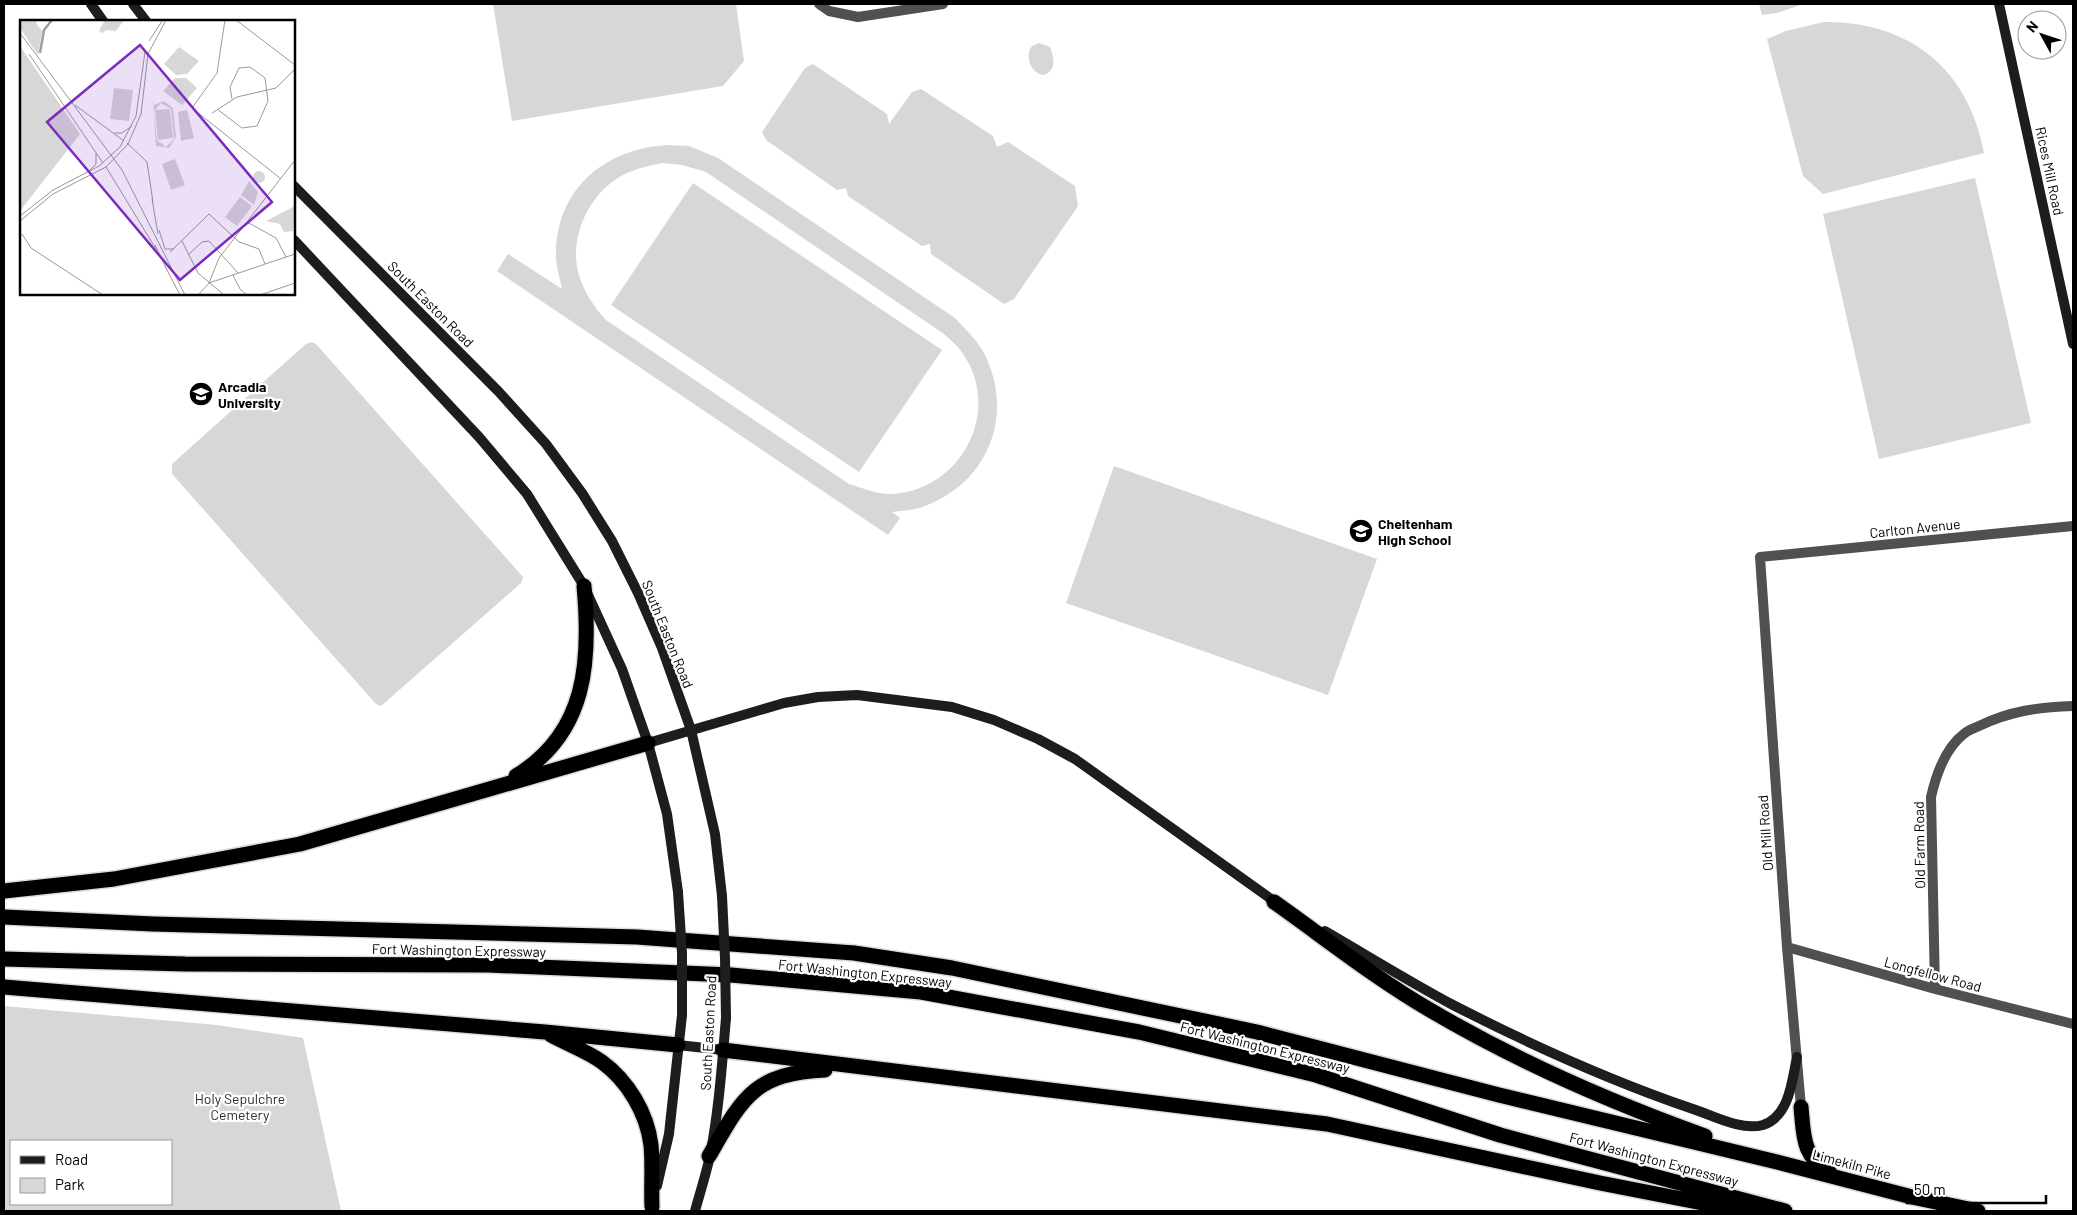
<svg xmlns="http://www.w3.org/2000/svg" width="2077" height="1215" viewBox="0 0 2077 1215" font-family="Barlow,sans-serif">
<rect width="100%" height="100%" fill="#fff"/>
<!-- green -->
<path fill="#d7d7d7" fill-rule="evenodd" d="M493,4H736L744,61L723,86L512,121Z
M1759,4H1803L1777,13L1762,15Z
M1824,22C1909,21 1969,69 1984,153L1823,194L1803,176L1767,39L1786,31Z
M1039,43L1050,47C1054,58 1057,70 1044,75C1031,74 1024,56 1032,46Z
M813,64L887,114L889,124L912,92L921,89L993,136L997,147L1008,142L1075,186L1078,206L1014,299L1004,304L931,254L930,244L922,246L848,196L846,188L837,190L766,140L762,132L805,68Z
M669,145L689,146L718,158L955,318C965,329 977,340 984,353C1015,414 989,482 925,506C915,510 903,511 892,512L900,518L888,535L497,271L508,254L562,289C560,278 556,267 556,255C556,188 606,148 669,145ZM662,163L682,165L706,172L944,334C952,341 960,348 965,357C1001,414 960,490 893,494C878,495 863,488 849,484L606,320C594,307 584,292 579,275C568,238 589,194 621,176C634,169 648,166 662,163Z
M1975,178L2031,423L1879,459L1823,214Z
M693,183L942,350L859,472L611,305Z
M311,342L316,344L523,577L521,583L381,706L376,704L172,474V464L306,344Z
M1114,466L1377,559L1328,695L1066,603Z
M4,1006L217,1025L303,1038L341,1211H4ZM11,1141H171V1204H11Z"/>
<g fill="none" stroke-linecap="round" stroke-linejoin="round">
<!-- highway casing -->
<g stroke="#dbdbdb" stroke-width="18">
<path id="highway" d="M516,776C587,733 591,661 584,586
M4,891L114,879L300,844L648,743
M1274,902C1325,938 1375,978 1430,1010C1515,1060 1613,1103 1705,1136
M4,917L153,924L637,937L854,953L952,968L1257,1032L1499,1095L1777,1162L1912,1197L1978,1211
M4,959L185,964L488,965L731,975L921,992L1139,1032L1316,1075L1500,1135L1785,1211
M4,987L545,1032L678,1045
M551,1035C567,1044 587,1051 602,1062C628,1081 647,1113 651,1145C653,1165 651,1187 652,1207
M723,1050L1327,1124L1600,1183L1744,1211
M1801,1107C1804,1138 1802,1155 1830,1173
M709,1156C742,1099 753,1073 825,1070"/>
</g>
<!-- street -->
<path stroke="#505050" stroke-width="10" d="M819,4L829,11L858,17L943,4
M1787,947L1935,989L2073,1024
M1935,989L1931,797C1936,775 1946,747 1965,733C1969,730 1975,728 1979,726C2010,711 2039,707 2073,706
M1801,1107L1787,947L1760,557L2073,526"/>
<!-- secondary -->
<path stroke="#1d1d1d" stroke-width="10" d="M91,4L103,21
M133,4L146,21
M1999,4L2073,344
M294,186L499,392L546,444L582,493L612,541L638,593L662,648L691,730L715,834L722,896
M294,240L479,437L527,494L584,586L622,669L648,743L667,814L678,892
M648,743L784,703L818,697L857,695L952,707L994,720L1038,739L1075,759L1278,904
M1325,931C1368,956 1410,982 1453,1005C1531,1045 1611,1081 1693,1109C1714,1116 1741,1131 1763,1125C1790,1116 1792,1080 1797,1057
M678,1045L723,1050
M657,1186L669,1134L682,1015
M695,1211C700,1193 706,1174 710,1156C719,1110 722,1064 726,1018"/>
<!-- highway -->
<use href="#highway" stroke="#000" stroke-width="15"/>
<!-- secondary-bridge -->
<path stroke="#1d1d1d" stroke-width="10" d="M678,892L682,953V1015
M722,896L725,958L726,1018"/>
</g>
<!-- icons -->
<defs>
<g id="university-disc" transform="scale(1.25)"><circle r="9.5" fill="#000" stroke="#fff"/><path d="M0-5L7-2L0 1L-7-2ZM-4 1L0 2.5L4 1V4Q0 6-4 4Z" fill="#fff"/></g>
<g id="school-disc" transform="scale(1.25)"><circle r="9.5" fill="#000" stroke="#fff"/><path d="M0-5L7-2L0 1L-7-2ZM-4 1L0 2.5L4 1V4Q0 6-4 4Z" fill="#fff"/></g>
</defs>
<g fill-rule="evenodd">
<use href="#university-disc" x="201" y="394"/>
<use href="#school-disc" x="1361" y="531"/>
</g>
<g text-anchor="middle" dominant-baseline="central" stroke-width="4.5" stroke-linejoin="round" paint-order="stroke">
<!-- street labels -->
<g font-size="14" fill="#000" stroke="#fff">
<text transform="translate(2050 171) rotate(78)">Rices Mill Road</text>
<text transform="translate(431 304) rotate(45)">South Easton Road</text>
<text transform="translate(1915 528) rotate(-6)">Carlton Avenue</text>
<text transform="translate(668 634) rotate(68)">South Easton Road</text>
<text transform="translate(1765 833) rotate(-94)">Old Mill Road</text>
<text transform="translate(1919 845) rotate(-91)">Old Farm Road</text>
<text transform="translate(459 950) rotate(1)">Fort Washington Expressway</text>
<text transform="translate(865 973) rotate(6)">Fort Washington Expressway</text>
<text transform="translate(1933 974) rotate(15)">Longfellow Road</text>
<text transform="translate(708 1033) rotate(-87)">South Easton Road</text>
<text transform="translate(1265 1047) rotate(14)">Fort Washington Expressway</text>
<text transform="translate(1654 1159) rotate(15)">Fort Washington Expressway</text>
<text transform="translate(1852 1164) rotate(15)">Limekiln Pike</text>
</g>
<!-- poi labels -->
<g font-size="14" font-weight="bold" fill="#000" stroke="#fff" text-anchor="start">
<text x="218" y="386">Arcadia<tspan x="218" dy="16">University</tspan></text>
<text x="1378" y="523">Cheltenham<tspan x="1378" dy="16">High School</tspan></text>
</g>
<!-- park labels -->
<g font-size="14" fill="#2e2e2e" stroke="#fff">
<text x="240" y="1098">Holy Sepulchre<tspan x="240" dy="16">Cemetery</tspan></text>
</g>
</g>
<!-- overview -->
<g transform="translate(20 20)">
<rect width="275" height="275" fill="#fff"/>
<path d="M0,0H18L16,3L22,11L18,35L0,8ZM85,0H104L96,11L86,10L83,13L79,11ZM0,26L60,114L0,191ZM159,27L179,41L167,54L156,55L144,44ZM155,58H166L177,68L162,85L143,71ZM94,68L113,70L109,101L90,99ZM133,79L134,85L144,81L153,88L156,117L149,128L136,126ZM141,83L151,89L154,119L146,127L137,120L134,91ZM150,89L153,118L138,120L135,90ZM167,90L174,118L161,121L158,92ZM155,139L165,165L151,170L142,144ZM233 157a6 6 0 1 1 12 0a6 6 0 1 1-12 0ZM229,161L238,172L234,185L221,175ZM220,177L232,186L217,206L205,197ZM275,186L273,211L264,212L260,204L246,201Z" fill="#d7d7d7" fill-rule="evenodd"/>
<path fill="none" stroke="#9e9e9e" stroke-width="2.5" d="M20,33L24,10L32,0"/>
<path fill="none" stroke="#999" stroke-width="1" d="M205,0L197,53L172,88L261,159M216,0L275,45M0,13L102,150L165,275M129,21L142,1M9,34L83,143M55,85L104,121M197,89L222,108L237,106L248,81L245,58L230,47L219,48L210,67L212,79M192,93L217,77L256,68L275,49M94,113H102L112,106M107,123L127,142L133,182M86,147L136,229M69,151L76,144V133M132,179L138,214M0,196L33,170L79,146L100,127L116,96L125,32M0,201L33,174L86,147L108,124L121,94L128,34L146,0M227,202L256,218L266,237M139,210L145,229H154M2,214L11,228L83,275M162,221L178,253L204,275M135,225L146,248M150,232L189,194L219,222L239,229L245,244M168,235L182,222L189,221L218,253M145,246L160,275M213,255L220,269L227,275M189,263L199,238L275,140M178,275L189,263L275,234M240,275L275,263"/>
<path fill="#7b2cbf" fill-opacity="0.15" stroke="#7b2cbf" stroke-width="2.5" d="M120,25L252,182L160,260L27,102Z"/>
<rect width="275" height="275" fill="none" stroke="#000" stroke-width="2.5"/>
</g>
<!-- border -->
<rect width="2077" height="1215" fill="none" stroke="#000000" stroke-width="10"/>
<!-- legend -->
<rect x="10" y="1140" width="162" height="65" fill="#ffffff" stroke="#999999"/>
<rect x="20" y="1156" width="25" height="8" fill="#1d1d1d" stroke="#999999"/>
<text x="55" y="1165" font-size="15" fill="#000000">Road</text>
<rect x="20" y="1178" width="25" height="15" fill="#d7d7d7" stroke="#999999"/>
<text x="55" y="1190" font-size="15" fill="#000000">Park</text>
<!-- north arrow -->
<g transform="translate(2042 35) rotate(310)"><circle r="24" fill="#ffffff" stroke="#999999"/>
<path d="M0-4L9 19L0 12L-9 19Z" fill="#000000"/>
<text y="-8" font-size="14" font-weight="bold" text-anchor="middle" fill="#000000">N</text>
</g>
<!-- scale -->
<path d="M1907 1195v8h139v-8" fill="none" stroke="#000000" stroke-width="2.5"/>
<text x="1914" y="1195" font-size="15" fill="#000000" stroke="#ffffff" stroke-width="4" paint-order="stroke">50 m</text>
</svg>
